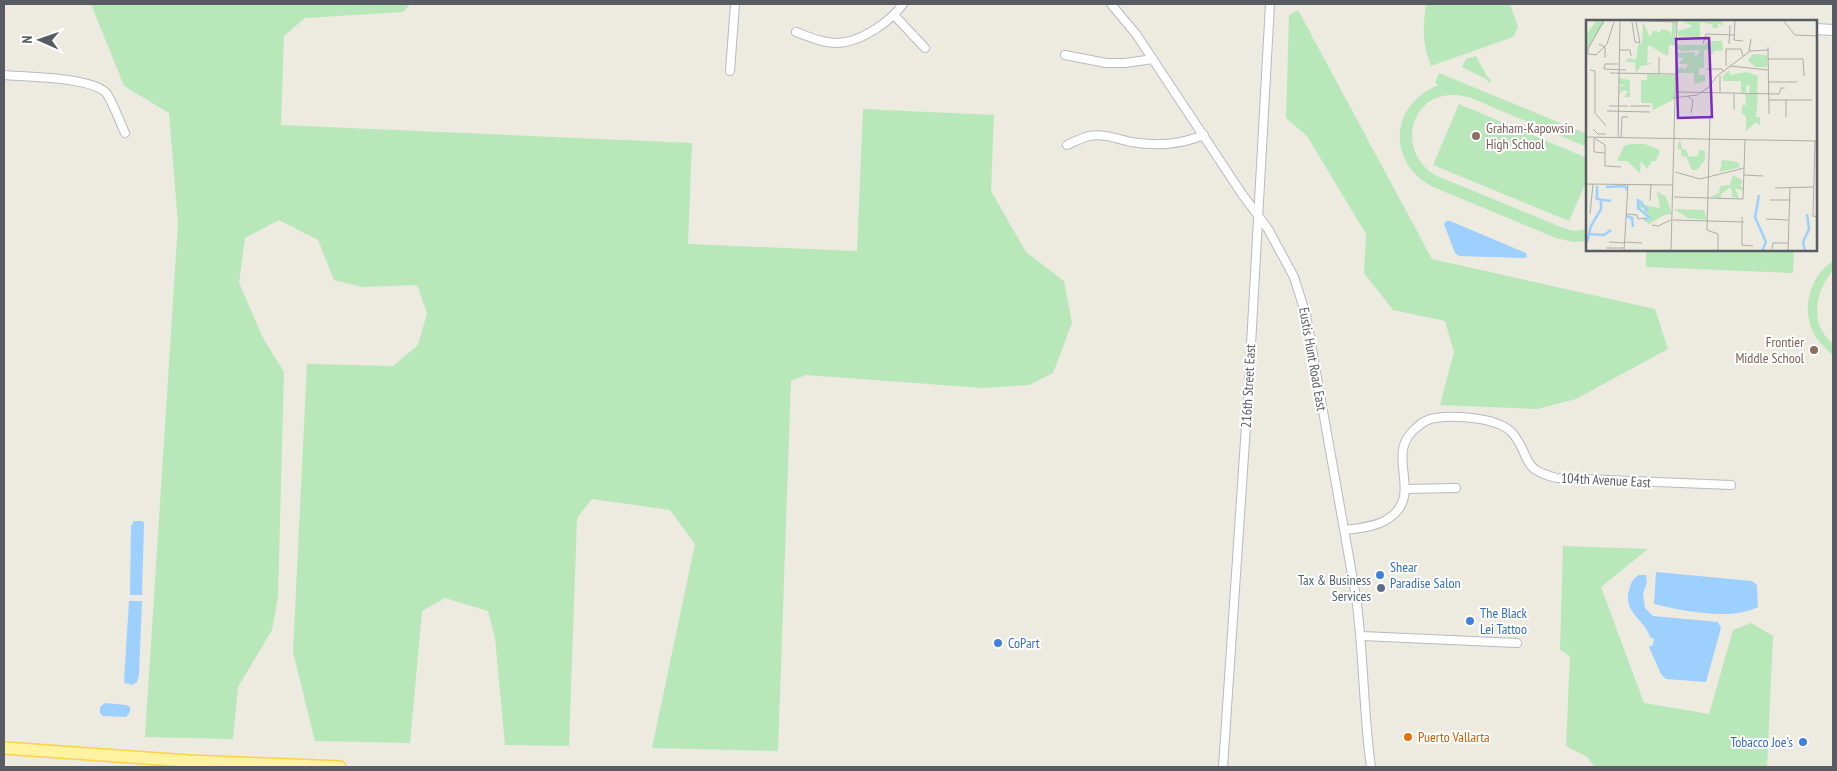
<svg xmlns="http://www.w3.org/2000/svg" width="1837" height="771" viewBox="0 0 1837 771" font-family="'PT Sans Narrow',sans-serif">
<rect width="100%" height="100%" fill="#edeadf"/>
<!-- green -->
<path fill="#b8e7ba" d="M91,4H410L403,12L305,18L284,36L281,125L692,143L688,244L857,251L863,109L994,115L991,191L1026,252L1064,281L1072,323L1053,373L1029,385L983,388L806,375L791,381L778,751L652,748L695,544L670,510L592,499L577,518L569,746L505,745L495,638L488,611L445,598L422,611L410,743L315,741L293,652L307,364L393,366L418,345L427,313L417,285L362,287L334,280L318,240L279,220L245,238L239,283L263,338L284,372L278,597L272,630L238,687L233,739L145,737L178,223L169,113L124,86Z
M1426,4H1510L1518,27L1513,37L1431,66C1422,42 1423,29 1426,4Z
M1298,10L1432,259L1655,309L1668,349L1576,399L1537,409L1440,405L1454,352L1445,321L1393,310L1364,273L1366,234L1307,136L1286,118L1289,15Z
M1476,56L1488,78L1491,80L1489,83L1486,79L1462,67L1466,59Z
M1439,73L1587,134V147C1558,135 1528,122 1499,110C1485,104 1471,96 1456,95C1408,92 1396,154 1437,176L1561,227L1573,231L1587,229V241L1573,242L1556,238L1433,187C1386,162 1390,105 1438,85L1435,83Z
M1459,104L1587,158V180L1569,221L1433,165Z
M1646,250H1794L1793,273L1646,267Z
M1833,261C1833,274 1831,272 1825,282C1817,296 1813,318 1823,332C1825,337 1830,340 1833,344V356C1827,349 1817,341 1813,332C1801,307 1811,275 1833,261Z
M1563,546L1648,549L1601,587L1644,703L1709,714L1733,630L1751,623L1773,636L1767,767H1595L1587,757L1566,746L1570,656L1560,650Z"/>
<!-- water -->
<path fill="#9dd0ff" d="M1446,221H1450L1526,253L1527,257L1524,258L1459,256L1455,253L1444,224Z
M134,521H142L144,523L142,595H130L131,526Z
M1656,572L1752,581L1757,585L1758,607C1730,621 1684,611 1654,604Z
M1639,575H1646L1647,582L1643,594L1645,608L1653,616L1718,622L1721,628L1706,682L1666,679L1661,674L1649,647L1653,645L1654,639L1650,637C1644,618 1621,612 1630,587C1632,580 1634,578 1639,575Z
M129,601H142L139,674L137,682L132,685L125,683L124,681Z
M105,703L126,705L130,707V712L126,717L103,716L100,713V707Z"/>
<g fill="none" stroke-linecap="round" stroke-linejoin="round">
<!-- street casing -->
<g stroke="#b7bac0" stroke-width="10">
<path id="street" d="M1111,4L1136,34L1242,194L1268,229L1294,277L1306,315L1356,597C1364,654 1363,711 1371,767
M894,15L925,48
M796,32C809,37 823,43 838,43C861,42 890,22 903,4
M1065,55L1106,63H1125L1153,59
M730,71L735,4
M4,75C25,77 95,77 107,94C114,105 119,120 125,133
M1067,145C1074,142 1081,138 1089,136C1102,133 1118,139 1131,142C1159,146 1178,145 1204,135
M1405,489L1456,488
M1345,530C1358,528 1375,527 1386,520C1427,496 1383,456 1415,429C1420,424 1427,419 1435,418C1455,415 1501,417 1514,435C1532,459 1520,469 1557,478L1731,485
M1362,636L1517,643
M1223,767L1249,381L1270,4"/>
</g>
<!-- secondary casing -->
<g stroke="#b8bcc3" stroke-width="12">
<path id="secondary" d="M1816,29L1833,30"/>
</g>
<!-- primary casing -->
<g stroke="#fdd147" stroke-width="14">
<path id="primary" d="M4,748L188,761L340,767"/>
</g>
<!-- street -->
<use href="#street" stroke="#fff" stroke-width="8"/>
<!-- secondary -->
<use href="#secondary" stroke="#fff" stroke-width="10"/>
<!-- primary -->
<use href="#primary" stroke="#fff3a2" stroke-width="11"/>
</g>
<!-- markers -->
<g fill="#8d6e63" stroke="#fff" stroke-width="2">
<circle cx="1476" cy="136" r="5"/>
<circle cx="1814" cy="350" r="5"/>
</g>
<g fill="#3f7fe0" stroke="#fff" stroke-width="2">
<circle cx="1380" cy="575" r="5"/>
<circle cx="1470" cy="621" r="5"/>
<circle cx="998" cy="643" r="5"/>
<circle cx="1803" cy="742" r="5"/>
</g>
<circle fill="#5c6f8a" stroke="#fff" stroke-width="2" cx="1381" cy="588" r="5"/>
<circle fill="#e8710a" stroke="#fff" stroke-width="2" cx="1408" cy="737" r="5"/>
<g text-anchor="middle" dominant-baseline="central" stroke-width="4" stroke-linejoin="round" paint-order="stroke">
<!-- education labels -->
<g font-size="14" fill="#785e54" stroke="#fff" text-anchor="start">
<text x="1486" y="128">Graham-Kapowsin<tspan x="1486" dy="16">High School</tspan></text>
<text x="1804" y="342" text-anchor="end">Frontier<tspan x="1804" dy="16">Middle School</tspan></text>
</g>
<!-- street labels -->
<g font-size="14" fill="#585c62" stroke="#fff">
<text transform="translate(1313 359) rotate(80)">Eustis Hunt Road East</text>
<text transform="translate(1248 386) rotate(-87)">216th Street East</text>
<text transform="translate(1606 480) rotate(3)">104th Avenue East</text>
</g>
<!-- shop labels -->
<g font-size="14" fill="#366cbe" stroke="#fff" text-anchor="start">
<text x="1390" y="567">Shear<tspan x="1390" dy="16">Paradise Salon</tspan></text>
<text x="1480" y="613">The Black<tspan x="1480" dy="16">Lei Tattoo</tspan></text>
<text x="1008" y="643">CoPart</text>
<text x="1793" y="742" text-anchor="end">Tobacco Joe's</text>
</g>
<!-- service labels -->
<g font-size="14" fill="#4e5e75" stroke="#fff" text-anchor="end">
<text x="1371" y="580">Tax &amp; Business<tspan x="1371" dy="16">Services</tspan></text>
</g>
<!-- food labels -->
<g font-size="14" fill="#c56008" stroke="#fff" text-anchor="start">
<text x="1418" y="737">Puerto Vallarta</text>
</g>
</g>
<!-- overview -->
<g transform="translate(1586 20)">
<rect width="231" height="231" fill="#edeadf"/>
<path d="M11,0H20L0,31V15ZM93,0H135L138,6L132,3V8H127L125,4L114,2V17L92,16V11L107,6ZM57,2L64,17L68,10L74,13L75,9L84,11L86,15V2L90,3L89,25H83L82,36L62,25L61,42L66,44L55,46L50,53L49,42H39L43,38L50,40L52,25L56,24ZM124,21H136L137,30L128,31L124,36L122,30H118V48H113V55H119V61L108,64V53H92V47L100,49L102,44H92L98,38L91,37V33L108,32L110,37L114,30L96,31L91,29V25H118ZM167,34L182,35L181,47H169L162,40ZM143,50L144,55L161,52L172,56L171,73H163L164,65L160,66V72L155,73V61H137V56ZM61,54L89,55V79L67,90L66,83H55V60H61ZM33,58L44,60V77H38L42,71H35L33,75L34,66H40L33,64ZM159,74H172L170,97H174V105L170,102L160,111V96L156,94V85H160ZM94,119L96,129L100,130L103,137L111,136L114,130L119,131V140L111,150H106L100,136L96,137L95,130L91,128ZM45,124H59L71,129L74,131L70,141H66L61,149L55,141L54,153L41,141H31L38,126ZM136,140L152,142L154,147L134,152ZM147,155L157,161L154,166L157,167V171L149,168L153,178L146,177L145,167L135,174V178L124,177L133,173L134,166L144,165ZM71,171L80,177L86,194L78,195L63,204L58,200L62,196L57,192L58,188H52L51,183L56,180L59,185L74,188ZM88,189L118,190L121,200L102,198Z" fill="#b8e7ba"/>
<path fill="none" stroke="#9dd0ff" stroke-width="2.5" d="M11,166V179L25,181M20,167L39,166L41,170M173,175L169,197L180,222L176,231M51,179L62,191M52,181V188L63,197L58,200M40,196L46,198L47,207M4,214L18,215L25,210M1,222L5,206L15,189V180M219,231L217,222L223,209L221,194"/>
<path fill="none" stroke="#adada9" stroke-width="1" d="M25,0L91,2M149,0L148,20L157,21M197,0L209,15L232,16M46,2L49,22L54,23L50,2M13,24L19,27V38M117,24L120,14L149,15M143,24L144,5M182,27L183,94M33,30H44L45,36M164,31L182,30M2,34L10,35L21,24L28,2M2,34V29L18,0M182,39H217L218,56M32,44H19L18,49L40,50M140,46V29H155L157,36M144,46L182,50M121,49H136L137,52M4,50L9,51V93L20,106M24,53L90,54M73,54V37M182,62H211M92,72L193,74L195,68H199M134,73V56M102,77L107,80L105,93M87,78L111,75L123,67L131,56L163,32L165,19M183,80H226M200,80V97M23,86H42M44,86H64M148,90V74M21,91L64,92M124,95L121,210L132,214V231M7,109L12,114H20M0,117L232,121M8,118L19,125V146L35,147M32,118L34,0M35,118L36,97H42M8,119V132L19,133M229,121L227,196L232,197M89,152L114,159L158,148M158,155L177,156M0,164L87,165M189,168L227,167M88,177L157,179L159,120M184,180H204M64,181L65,165M4,194L7,164M41,194L51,195L52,199L59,198M156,197V225L167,226M180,199L203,200M87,200L158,202M66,205L72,206L85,200M23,222L39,223M39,222L56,223M20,228H38M186,229L187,223H202M38,231L42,164M85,231L91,0M202,231L204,168"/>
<path fill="#7b2cbf" fill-opacity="0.15" stroke="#7b2cbf" stroke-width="2.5" d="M123,18L126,97L92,98L90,19Z"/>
<rect width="231" height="231" fill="none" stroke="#585c62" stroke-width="2.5"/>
</g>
<!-- border -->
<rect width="1837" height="771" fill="none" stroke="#585c62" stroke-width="10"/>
<!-- north arrow -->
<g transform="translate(40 40) rotate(272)" stroke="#ffffff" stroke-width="4" paint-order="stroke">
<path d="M0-4L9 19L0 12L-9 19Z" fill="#585c62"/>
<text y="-8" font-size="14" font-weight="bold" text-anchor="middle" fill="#585c62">N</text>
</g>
</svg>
